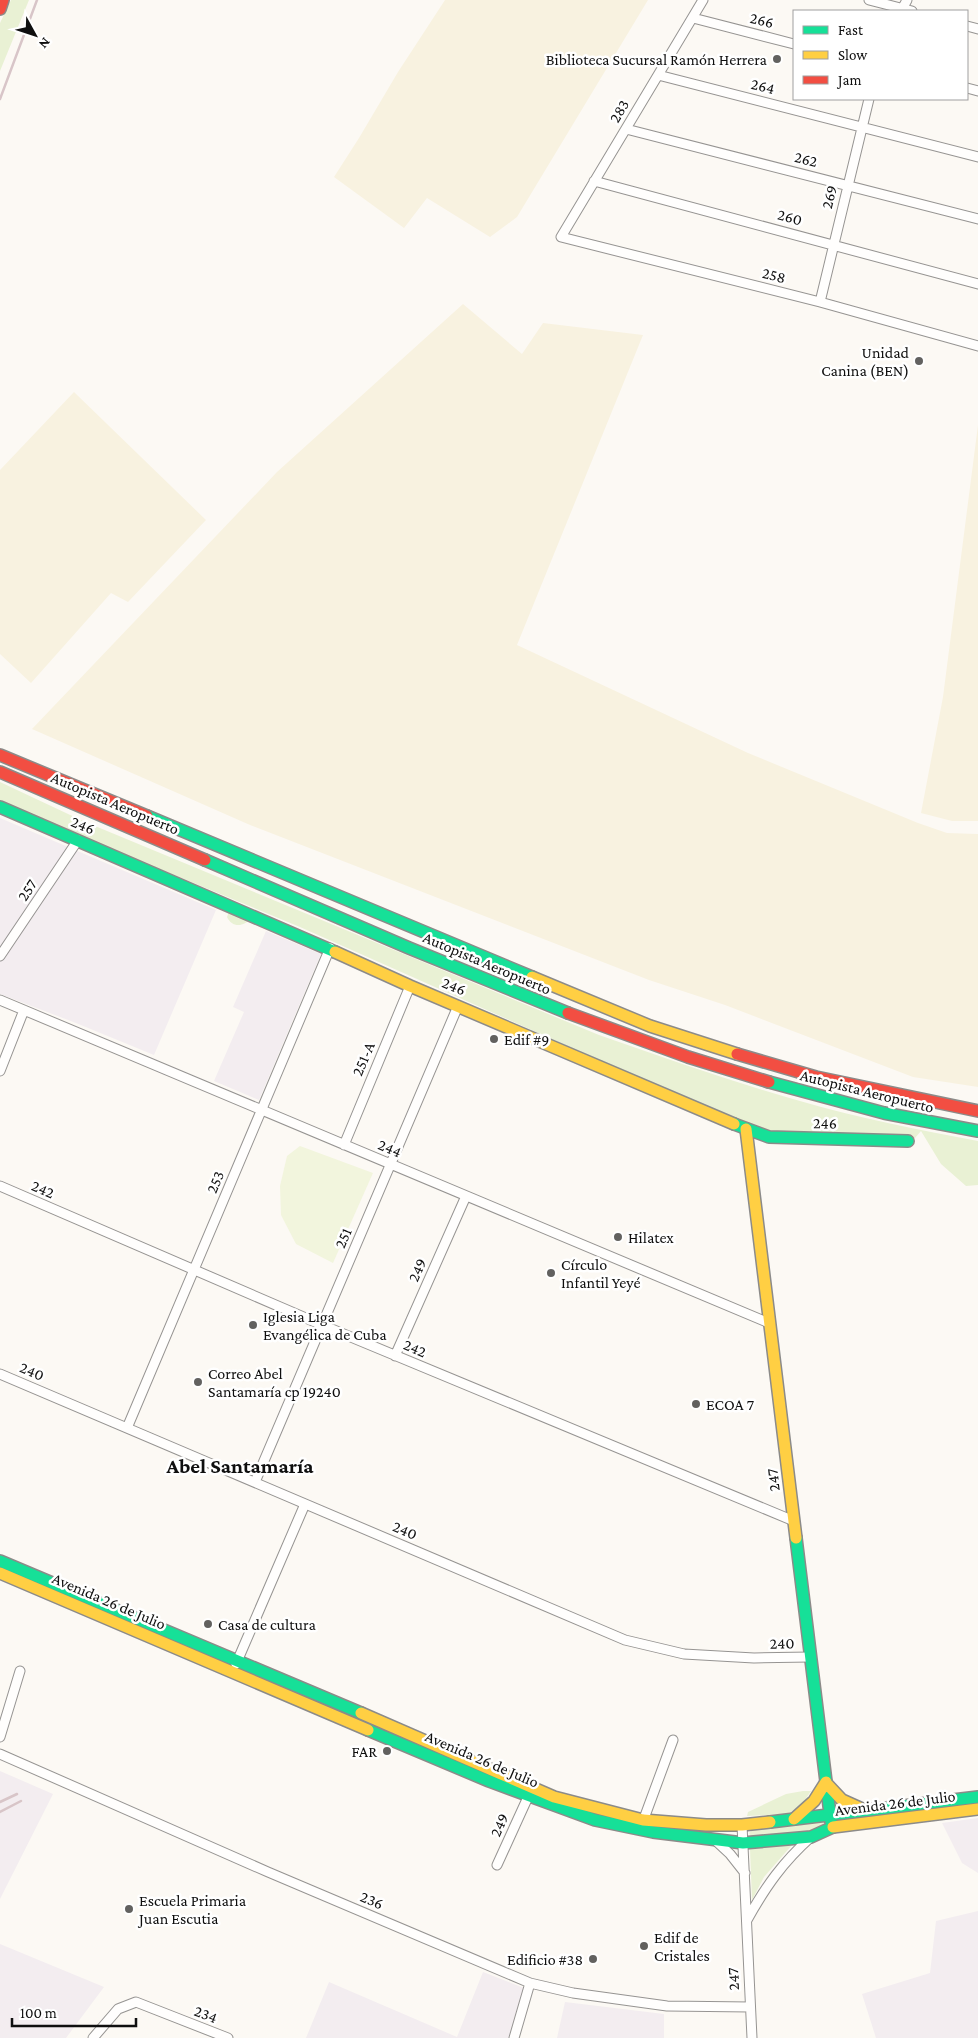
<svg xmlns="http://www.w3.org/2000/svg" width="978" height="2038" viewBox="0 0 978 2038" font-family="'Crimson Pro',serif">
<rect width="100%" height="100%" fill="#fcf9f4"/>
<!-- industrial -->
<path fill="#f3edf0" d="M0,818L216,910L154,1055L76,1023L0,994Z
M266,931L321,954L259,1100L214,1081L244,1012L233,1007Z
M0,1771L53,1794L0,1899Z
M978,1818V1873L962,1863L942,1823Z
M978,1911V2038H876L862,1994L930,1973L936,1921Z
M0,1944L104,1987L66,2038H0Z
M483,1972L524,1988L510,2038H306L329,1982L457,2037Z
M565,2002L664,2014V2038H557Z"/>
<!-- farmland -->
<path fill="#f8f2e0" d="M445,0H648L517,217L490,237L427,198L404,228L334,177L359,138L398,72Z
M463,304L522,354L543,323L643,335L517,645L748,753L918,823L947,833L978,834V1087L913,1077L725,1005L649,980L250,825L32,729L277,472Z
M74,392L206,520L128,602L111,593L31,683L0,654V470Z
M978,425V821H952L921,813L943,697Z"/>
<!-- green -->
<path fill="#e9f1d4" d="M11,0H29L0,71V23Z
M0,782L83,821L599,1035C665,1058 732,1082 800,1101C859,1118 919,1130 978,1141V1185L966,1186L941,1164L921,1131L915,1138L774,1132L752,1126L606,1063L300,927L0,803Z
M230,909L251,918C244,927 232,928 227,917Z
M803,1791H811L803,1803L788,1814L747,1816L748,1812L786,1794Z
M823,1822L824,1827L814,1831L752,1838L749,1833L754,1828Z
M792,1845L764,1877L752,1900L750,1849Z"/>
<!-- pitch -->
<path fill="#f2f5dd" d="M300,1146L373,1173L333,1263L296,1244L281,1215L280,1186L287,1156Z"/>
<g fill="none" stroke-linecap="round" stroke-linejoin="round">
<!-- street casing -->
<g stroke="#969492" stroke-width="11">
<path id="street" d="M703,0L561,237L820,302L978,346
M869,0L912,11
M901,11L907,0
M693,18L794,44
M967,26L978,29
M658,75L978,157
M967,88L978,91
M626,129L978,219
M594,181L978,284
M820,302L869,99
M0,956L78,840
M0,1000L769,1323
M0,1071L24,1010
M344,1145L410,986
M0,1186L322,1325L794,1521
M395,1356L466,1196
M0,1374L625,1640L684,1654L754,1658L810,1657
M127,1428L330,948
M255,1482L458,1006
M236,1664L305,1504
M0,1737L20,1671
M0,1754L268,1872L530,1983L573,1993L667,2006L750,2007
M642,1824L673,1740
M742,1825L752,2038
M716,1841L730,1854L745,1873
M497,1865L528,1797
M747,1920C766,1886 783,1862 811,1837
M93,2038L118,2009L136,2002L228,2038
M514,2038L530,1983"/>
</g>
<!-- fast casing -->
<g stroke="#8c8b89" stroke-width="14">
<path id="fast" d="M0,807L335,952
M147,816L532,977
M205,860L409,948L568,1013
M769,1082L884,1113L978,1131
M734,1124L769,1137L908,1141
M796,1538L831,1822
M0,1561L361,1713
M368,1730L489,1781L595,1820L653,1832L743,1843L811,1837L833,1827
M770,1822L978,1797"/>
</g>
<!-- slow casing -->
<g stroke="#8c8b89" stroke-width="14">
<path id="slow" d="M335,952L410,986L734,1124
M532,977L650,1026L737,1054
M746,1129L796,1538
M0,1573L368,1730
M361,1713L554,1797L643,1820L706,1825H742L770,1822
M827,1784L842,1800L862,1809
M794,1819L814,1801L826,1782
M833,1827L978,1809"/>
</g>
<!-- jam casing -->
<g stroke="#8c8b89" stroke-width="14">
<path id="jam" d="M0,9L3,0
M0,755L147,816
M0,772L205,860
M568,1013L688,1057L769,1082
M737,1054L816,1077L978,1111"/>
</g>
<!-- street -->
<use href="#street" stroke="#fffefd" stroke-width="9"/>
<!-- fast -->
<use href="#fast" stroke="#16e098" stroke-width="11"/>
<!-- slow -->
<use href="#slow" stroke="#ffcf43" stroke-width="11"/>
<!-- jam -->
<use href="#jam" stroke="#f24e42" stroke-width="11"/>
<!-- rail -->
<path stroke="#d8c5c8" stroke-width="2.5" d="M0,99L37,0
M0,1802L17,1794
M0,1812L21,1801"/>
</g>
<!-- markers -->
<g fill="#62615f" stroke="#fff" stroke-width="2">
<circle cx="777" cy="59" r="5"/>
<circle cx="919" cy="361" r="5"/>
<circle cx="494" cy="1039" r="5"/>
<circle cx="618" cy="1237" r="5"/>
<circle cx="551" cy="1273" r="5"/>
<circle cx="253" cy="1325" r="5"/>
<circle cx="198" cy="1382" r="5"/>
<circle cx="696" cy="1404" r="5"/>
<circle cx="208" cy="1624" r="5"/>
<circle cx="387" cy="1751" r="5"/>
<circle cx="129" cy="1909" r="5"/>
<circle cx="644" cy="1946" r="5"/>
<circle cx="593" cy="1959" r="5"/>
</g>
<g text-anchor="middle" dominant-baseline="central" stroke-width="5" stroke-linejoin="round" paint-order="stroke">
<!-- street labels -->
<g font-size="16" fill="#0f0f0f" stroke="#fff">
<text transform="translate(762 20) rotate(14)">266</text>
<text transform="translate(763 86) rotate(14)">264</text>
<text transform="translate(619 111) rotate(-59)">283</text>
<text transform="translate(806 159) rotate(14)">262</text>
<text transform="translate(829 197) rotate(-76)">269</text>
<text transform="translate(790 217) rotate(15)">260</text>
<text transform="translate(774 275) rotate(14)">258</text>
<text transform="translate(115 803) rotate(23)">Autopista Aeropuerto</text>
<text transform="translate(83 825) rotate(23)">246</text>
<text transform="translate(27 890) rotate(-56)">257</text>
<text transform="translate(487 963) rotate(23)">Autopista Aeropuerto</text>
<text transform="translate(454 986) rotate(23)">246</text>
<text transform="translate(363 1059) rotate(-67)">251-A</text>
<text transform="translate(867 1091) rotate(14)">Autopista Aeropuerto</text>
<text transform="translate(825 1123) rotate(1)">246</text>
<text transform="translate(390 1148) rotate(23)">244</text>
<text transform="translate(215 1182) rotate(-67)">253</text>
<text transform="translate(43 1189) rotate(23)">242</text>
<text transform="translate(343 1238) rotate(-67)">251</text>
<text transform="translate(417 1270) rotate(-66)">249</text>
<text transform="translate(415 1348) rotate(23)">242</text>
<text transform="translate(32 1371) rotate(23)">240</text>
<text transform="translate(773 1480) rotate(-97)">247</text>
<text transform="translate(405 1530) rotate(23)">240</text>
<text transform="translate(109 1601) rotate(23)">Avenida 26 de Julio</text>
<text transform="translate(782 1643) rotate(-1)">240</text>
<text transform="translate(482 1759) rotate(23)">Avenida 26 de Julio</text>
<text transform="translate(895 1803) rotate(-7)">Avenida 26 de Julio</text>
<text transform="translate(499 1825) rotate(-66)">249</text>
<text transform="translate(372 1900) rotate(23)">236</text>
<text transform="translate(733 1979) rotate(-92)">247</text>
<text transform="translate(206 2014) rotate(21)">234</text>
</g>
<!-- poi labels -->
<g font-size="16" fill="#0f0f0f" stroke="#fff" text-anchor="start">
<text x="767" y="59" text-anchor="end">Biblioteca Sucursal Ramón Herrera</text>
<text x="909" y="352" text-anchor="end">Unidad<tspan x="909" dy="18">Canina (BEN)</tspan></text>
<text x="504" y="1039">Edif #9</text>
<text x="628" y="1237">Hilatex</text>
<text x="561" y="1264">Círculo<tspan x="561" dy="18">Infantil Yeyé</tspan></text>
<text x="263" y="1316">Iglesia Liga<tspan x="263" dy="18">Evangélica de Cuba</tspan></text>
<text x="208" y="1373">Correo Abel<tspan x="208" dy="18">Santamaría cp 19240</tspan></text>
<text x="706" y="1404">ECOA 7</text>
<text x="218" y="1624">Casa de cultura</text>
<text x="377" y="1751" text-anchor="end">FAR</text>
<text x="139" y="1900">Escuela Primaria<tspan x="139" dy="18">Juan Escutia</tspan></text>
<text x="654" y="1937">Edif de<tspan x="654" dy="18">Cristales</tspan></text>
<text x="583" y="1959" text-anchor="end">Edificio #38</text>
</g>
<!-- district labels -->
<g font-size="21" font-weight="bold" fill="#0f0f0f" stroke="#fff">
<text x="240" y="1466">Abel Santamaría</text>
</g>
</g>
<!-- legend -->
<rect x="793" y="10" width="175" height="90" fill="#ffffff" stroke="#9f9f9f"/>
<rect x="803" y="26" width="25" height="8" fill="#16e098" stroke="#9f9f9f"/>
<text x="838" y="35" font-size="15" fill="#0f0f0f">Fast</text>
<rect x="803" y="51" width="25" height="8" fill="#ffcf43" stroke="#9f9f9f"/>
<text x="838" y="60" font-size="15" fill="#0f0f0f">Slow</text>
<rect x="803" y="76" width="25" height="8" fill="#f24e42" stroke="#9f9f9f"/>
<text x="838" y="85" font-size="15" fill="#0f0f0f">Jam</text>
<!-- north arrow -->
<g transform="translate(35 35) rotate(130)" stroke="#ffffff" stroke-width="4" paint-order="stroke">
<path d="M0-4L9 19L0 12L-9 19Z" fill="#0f0f0f"/>
<text y="-8" font-size="14" font-weight="bold" text-anchor="middle" fill="#0f0f0f">N</text>
</g>
<!-- scale -->
<path d="M12 2018v8h124v-8" fill="none" stroke="#0f0f0f" stroke-width="2.5"/>
<text x="20" y="2018" font-size="15" fill="#0f0f0f" stroke="#ffffff" stroke-width="4" paint-order="stroke">100 m</text>
</svg>
